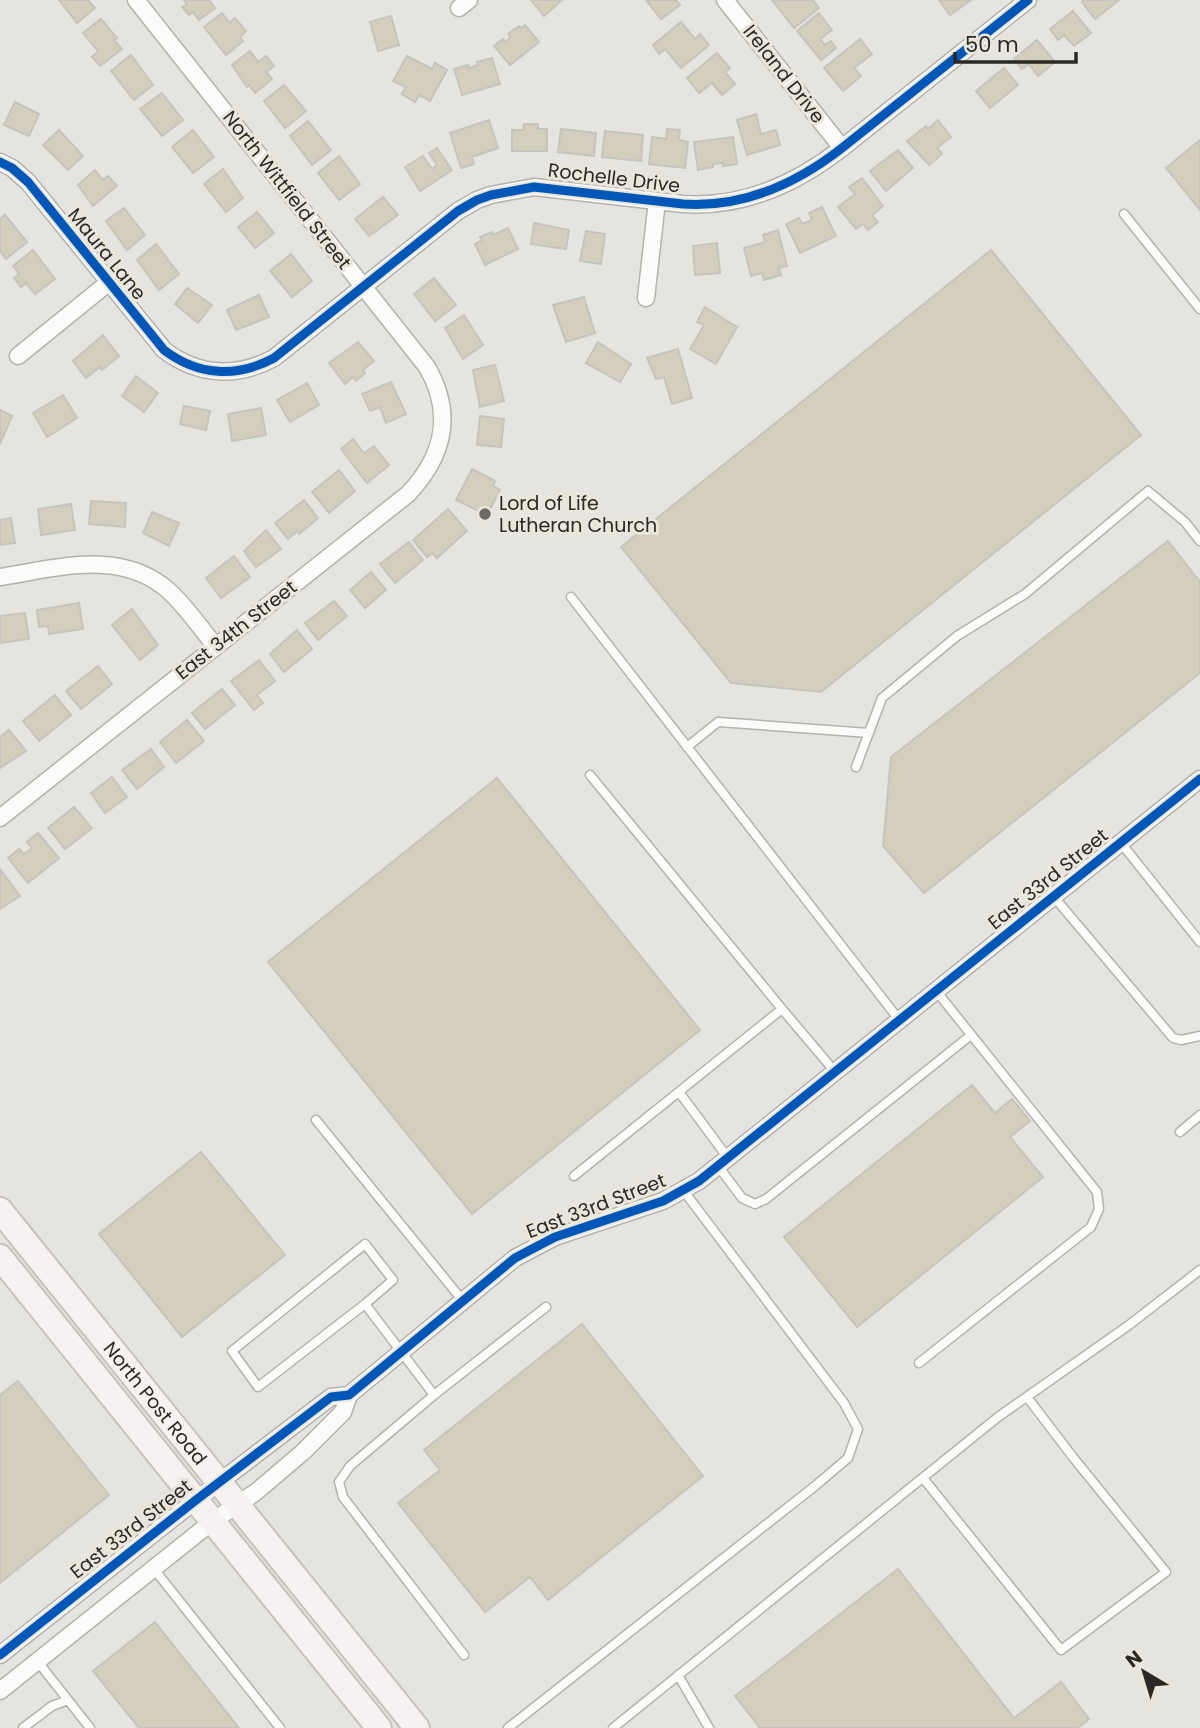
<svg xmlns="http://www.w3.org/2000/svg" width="1200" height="1728" viewBox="0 0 1200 1728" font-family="Poppins,sans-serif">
<rect width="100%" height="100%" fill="#e6e4de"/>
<!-- building -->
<path fill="#d4cfbc" stroke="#c5c4bf" stroke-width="2" d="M59,0H88L95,8L77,23Z
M184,0H209L215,8L199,20L193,12L189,15L182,7L187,4Z
M531,0H562L544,16Z
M646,0H676L680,5L661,19Z
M772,0H813L819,8L794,28Z
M939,0H971L950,15Z
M1084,0H1119L1095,19L1082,2Z
M1073,11L1091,33L1074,46L1064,35L1058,40L1050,29Z
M222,13L230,23L235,18L246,31L240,37L243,41L226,55L204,27Z
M819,13L832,30L820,39L825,45L831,41L836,48L821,60L797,31Z
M391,16L399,45L378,51L370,22Z
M101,19L117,38L114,40L122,49L100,66L92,57L98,51L83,33Z
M681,22L695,39L700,34L709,45L681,68L665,49L659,54L653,45Z
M525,25L539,42L510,65L494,46L503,39L505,42L511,37L508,34L519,26L521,28Z
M860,39L872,54L854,68L861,76L843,91L824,68Z
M1037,40L1055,62L1038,76L1029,64L1022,69L1014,59Z
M250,51L258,62L266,56L274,66L266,72L272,79L255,93L249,85L247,87L232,65Z
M717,53L730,68L725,72L735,84L722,95L712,83L699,93L687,78Z
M131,55L153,85L134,100L111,71Z
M407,56L432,69L435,63L447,70L430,101L419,95L415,102L402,94L406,87L393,81Z
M492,58L500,84L462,95L454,69L468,65L469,68L478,65L477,62Z
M1004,68L1018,85L990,108L976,91Z
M284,85L306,111L285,128L264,101Z
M162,93L183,120L162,136L140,109Z
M15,102L39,114L29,136L4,125Z
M756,114L761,134L776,130L780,145L747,155L737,120Z
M489,120L498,148L472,157L474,164L461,168L450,133Z
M938,120L951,137L937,148L942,154L929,165L907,141L926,126L928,129Z
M308,121L331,150L312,165L290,136Z
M524,124H538V129H547V151H512V130H523Z
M561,129L596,133L594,156L558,152Z
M667,129L680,130L679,140L688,142L685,168L649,164L652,137L666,139Z
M59,130L83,156L68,170L43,145Z
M193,130L214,157L193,173L172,147Z
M605,131L643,135L641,161L602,157Z
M733,137L737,164L723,166V163L713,164V167L698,170L694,142Z
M1200,140V210L1166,168Z
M437,148L452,170L420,191L405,167L423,156L432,169L437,165L429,153Z
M898,150L913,168L886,191L870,171Z
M339,156L360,184L339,200L318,173Z
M223,169L243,198L226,212L204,184Z
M95,170L103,180L108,176L117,186L93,206L78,185Z
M862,178L883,206L872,215L878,222L868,230L863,224L856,229L838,207L855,194L849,187Z
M383,197L398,215L369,236L355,219Z
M822,207L836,236L800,253L786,224L799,218L802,224L812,220L809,213Z
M124,208L145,235L127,250L106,221Z
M257,212L274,233L255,248L238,227Z
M5,215L27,242L6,259L0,251V219Z
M534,223L569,230L566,249L531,244Z
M508,228L518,249L485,265L475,244L482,240L480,237L492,232L493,235Z
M778,230L787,266L779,268L781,275L764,280L762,273L751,276L744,248L765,242L763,235Z
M586,231L605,234L601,264L580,261Z
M717,243L720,273L695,275L693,246Z
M156,244L179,274L159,290L137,260Z
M33,250L55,279L35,294L26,283L21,287L14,278L19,274L13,266Z
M991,250L1141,435L821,692L731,683L621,547Z
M291,254L312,281L292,297L270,271Z
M434,278L456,305L435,321L414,294Z
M187,288L212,305L198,323L175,304Z
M259,295L269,317L236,330L227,310Z
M584,297L595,333L566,342L553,305Z
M705,307L737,327L716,364L690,349L704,325L697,322Z
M464,315L483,345L463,359L445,328Z
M103,335L119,356L102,370L100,367L86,378L73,361Z
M358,342L374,361L363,370L365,373L356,381L353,377L345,384L329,363Z
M598,342L631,364L620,382L586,363Z
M678,349L692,398L672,404L664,377L656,379L647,358Z
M495,365L504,401L480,407L473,370Z
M136,376L158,393L144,412L122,396Z
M391,382L406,414L386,423L380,407L370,411L362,394Z
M307,383L319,405L290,422L277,400Z
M63,395L77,418L47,437L33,413Z
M184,406L210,411L206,430L180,424Z
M261,408L266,435L232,441L228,414Z
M0,410L12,416L0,444Z
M480,416L504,419L501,447L477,445Z
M353,439L364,453L374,446L389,465L367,483L341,449Z
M472,469L495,481L493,486L500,490L487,515L456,500Z
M339,470L355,491L329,513L312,492Z
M304,500L318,518L299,534L297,531L288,539L275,523Z
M91,501L126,503L125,527L89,524Z
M71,504L75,530L41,535L38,509Z
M448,509L467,531L437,558L432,553L427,557L413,540Z
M152,512L179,523L169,546L143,533Z
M11,518L15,543L0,545V520Z
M266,530L281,549L256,567L244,551Z
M1168,541L1200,582V673L924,893L883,846L891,757Z
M409,542L423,560L395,583L380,564Z
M234,556L250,577L221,598L206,578Z
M371,572L386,590L365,608L350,590Z
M334,601L347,616L318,640L305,623Z
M79,603L83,629L49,634L48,626L39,627L37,610Z
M132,609L158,645L140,660L112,625Z
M25,613L29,639L0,643V616Z
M297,630L312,649L284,672L270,654Z
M259,660L275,681L257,695L263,703L254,710L231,681Z
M98,666L112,684L81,709L66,691Z
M222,689L235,705L205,729L192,713Z
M55,695L71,715L39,741L23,721Z
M187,720L204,741L176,763L160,742Z
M9,730L26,751L0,768V737Z
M151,749L164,767L137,789L122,770Z
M112,777L127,797L105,813L91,793Z
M497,778L700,1030L472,1214L268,962Z
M74,807L92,828L65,849L48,828Z
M38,833L59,858L28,883L8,858L19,849L24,854L32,848L27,842Z
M0,869L20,896L0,909Z
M972,1085L995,1113L1012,1099L1030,1121L1010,1137L1043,1177L857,1327L784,1237Z
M201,1152L285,1255L182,1337L99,1234Z
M582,1324L703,1476L548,1600L530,1577L485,1612L398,1503L440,1470L424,1450Z
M18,1381L109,1495L0,1583V1395Z
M898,1569L1014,1718L1061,1682L1089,1719L1078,1728H760L735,1696Z
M155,1622L239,1728H139L93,1671Z"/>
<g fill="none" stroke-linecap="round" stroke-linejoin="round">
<!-- service casing -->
<g stroke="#b3b2ae" stroke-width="11">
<path id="service" d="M1124,214L1200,309
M571,597L900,1021
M687,747L718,722L869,733
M856,767L882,698L957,636L1025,594L1148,491L1185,522L1200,541
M1121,843L1200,942
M1054,897L1173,1038L1181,1040L1200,1036
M782,1009L836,1073
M679,1092L728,1158
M316,1120L463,1301
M1180,1132L1200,1115
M718,1166L742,1198L755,1204L766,1199L971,1035
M574,1176L782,1009L590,775
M365,1304L393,1280L365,1244L232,1351L258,1387L365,1304L434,1395L350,1466L339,1482L343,1497L464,1655
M919,1363L1091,1227L1099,1209L1097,1192L937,992
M434,1395L546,1307
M923,1478L1061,1650L1166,1572L1072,1456L1027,1397
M154,1569L280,1728
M38,1662L90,1728
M678,1675L709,1728
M23,1728L52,1706L68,1700
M508,1728L815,1486L848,1458L858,1429L844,1403L683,1190
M613,1728L998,1417L1129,1325L1200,1270"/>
</g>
<!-- minor casing -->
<g stroke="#b3b2ae" stroke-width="19">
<path id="minor" d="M725,0L842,148
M459,8L469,0
M0,162L12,168L28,182L164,350C198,376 237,378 274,358L458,211L477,200L491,195L534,187L683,204C743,208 796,184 842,148L1028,0
M646,298L657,201
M18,356L108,283
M0,577C58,568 122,548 170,592C187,608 201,628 215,646
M0,818L408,494C444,456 454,414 427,367L136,0
M0,1655L196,1500L331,1397L349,1395L515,1258L555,1237L663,1201L699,1181L1200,779
M0,1691L213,1521L256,1492L303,1452L343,1412L349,1395"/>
</g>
<!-- primary casing -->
<g stroke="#c4c2bf" stroke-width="28">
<g id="primary">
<path id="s1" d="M0,1210L417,1728"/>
<path d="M0,1257L379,1728"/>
</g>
</g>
<!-- service -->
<use href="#service" stroke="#fbfbfa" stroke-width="8"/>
<!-- minor -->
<use href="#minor" stroke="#fbfbfa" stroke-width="16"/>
<!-- primary -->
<use href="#primary" stroke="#f5f2f1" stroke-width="24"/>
<!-- cycleway casing -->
<g stroke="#eae6da" stroke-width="13">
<path id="cycleway" d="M0,162L12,168L28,182L164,350C198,376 237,378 274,358L458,211L477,200L491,195L534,187L683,204C743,208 796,184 842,148L1028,0
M0,1655L196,1500L331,1397L349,1395L515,1258L555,1237L663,1201L699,1181L1200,779"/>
</g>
<!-- cycleway -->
<use href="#cycleway" stroke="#0057b8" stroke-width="9"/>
</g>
<!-- markers -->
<circle fill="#6c6a65" stroke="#eae6da" stroke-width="2.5" cx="485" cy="514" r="7"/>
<g text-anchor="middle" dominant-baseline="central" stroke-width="6" stroke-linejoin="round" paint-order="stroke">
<!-- street labels -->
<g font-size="19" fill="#2a2824" stroke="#eae6da">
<text transform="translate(784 74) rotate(52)">Ireland Drive</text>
<text transform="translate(614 178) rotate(7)">Rochelle Drive</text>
<text transform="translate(287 190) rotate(52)">North Wittfield Street</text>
<text transform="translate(107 254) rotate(51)">Maura Lane</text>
<text transform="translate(236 630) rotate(-38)">East 34th Street</text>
<text transform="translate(1048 879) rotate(-39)">East 33rd Street</text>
<text transform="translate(596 1206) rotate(-21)">East 33rd Street</text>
<text stroke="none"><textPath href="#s1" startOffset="248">North Post Road</textPath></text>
<text transform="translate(131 1529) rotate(-38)">East 33rd Street</text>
</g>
<!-- poi labels -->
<g font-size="19" fill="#2a2824" stroke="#eae6da" text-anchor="start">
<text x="499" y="503">Lord of Life<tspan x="499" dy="22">Lutheran Church</tspan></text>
</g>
</g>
<!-- north arrow -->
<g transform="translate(1144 1672) rotate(322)" stroke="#eae6da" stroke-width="5" paint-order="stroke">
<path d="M0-5L12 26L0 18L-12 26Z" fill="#2a2824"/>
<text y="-10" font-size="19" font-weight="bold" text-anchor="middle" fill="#2a2824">N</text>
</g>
<!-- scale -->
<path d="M955 52v10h121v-10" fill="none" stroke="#2a2824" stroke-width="3.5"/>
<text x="965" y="52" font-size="21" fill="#2a2824" stroke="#eae6da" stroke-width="5" paint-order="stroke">50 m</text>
</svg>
